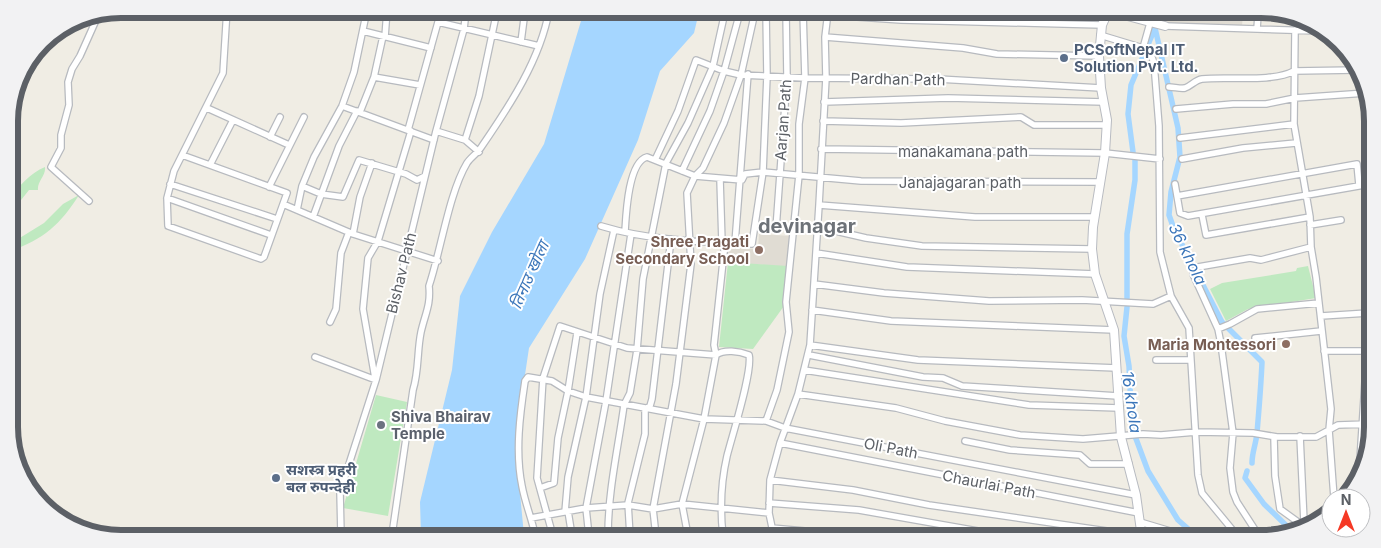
<svg xmlns="http://www.w3.org/2000/svg" width="1381" height="548" viewBox="0 0 1381 548" font-family="Inter,'Noto Sans Devanagari',sans-serif">
<rect width="100%" height="100%" fill="#f0ede4"/>
<!-- education -->
<path fill="#e0dcd3" d="M1172,14H1243L1242,26L1165,23Z
M759,234L791,236L789,267L728,262V250L732,248L758,249Z"/>
<!-- green -->
<path fill="#bfe9c0" d="M45,167C46,176 37,181 38,190H29L10,214L9,198C20,186 30,173 45,167Z
M79,195C60,225 44,239 10,251V244L44,223L63,204Z
M728,262L788,266L784,306L753,349L719,347Z
M1308,266L1316,298L1248,309L1226,321L1210,289L1222,283L1296,271L1297,268Z
M376,395L407,402L388,516L343,508Z"/>
<!-- water -->
<path fill="#a5d6ff" d="M584,11L699,12L694,33L660,71L638,140L585,259L529,348L515,442L524,535H421L420,502L452,370L460,296L492,232L544,144Z"/>
<g fill="none" stroke-linecap="round" stroke-linejoin="round">
<!-- canal -->
<path stroke="#a5d6ff" stroke-width="5.5" d="M1155,28L1178,128L1180,157L1171,192L1169,215L1174,229L1222,322L1262,362C1261,386 1259,409 1257,433C1256,444 1252,452 1252,463
M1133,152L1128,114L1131,85L1155,28L1166,14
M1127,298V234L1135,180V159
M1127,307L1124,336L1129,366L1132,428L1148,471L1178,520L1193,533L1196,539
M1247,471L1245,478L1264,504L1291,530"/>
<!-- street casing -->
<g stroke="#b7babf" stroke-width="8">
<path id="street" d="M828,15L901,20L1102,25
M1165,26L1320,31
M1257,29L1258,15
M363,31L431,48
M1100,35L1143,48L1150,52L1154,63L1159,126L1160,252L1171,296L1189,328L1198,475L1202,493L1240,539
M385,37L387,10
M825,37L963,48L997,54L1099,56
M521,42L525,11
M1143,48L1150,23
M1294,71L1357,70
M374,77L420,85
M1169,87C1174,87 1181,89 1185,88C1191,86 1195,80 1202,79C1228,76 1271,83 1294,71
M824,102L948,98L1104,102
M342,106L434,140
M207,108L289,145
M1176,109L1233,104H1266L1295,98L1366,93
M360,112L374,77L383,36
M823,121L901,123L1021,117L1034,125H1107
M408,130L438,22L539,46
M436,131L465,140L479,152
M270,137L280,117
M1180,138L1294,124
M465,140L479,96L497,11
M821,149L1105,153L1160,159
M182,155L287,193L264,257L261,259L168,226L167,198L174,171L223,73L227,9
M1182,159L1243,148L1296,143
M655,160L678,111L696,60L724,71L741,75L805,78L938,79L1101,88
M210,165L233,120
M682,171L710,111L724,71L740,12
M720,179L722,243
M170,184L277,219
M1175,184L1180,213L1188,216L1370,184
M302,186L321,194L343,197L359,160L406,174L417,180L425,176
M269,187L304,117
M1177,196L1357,164L1359,185
M167,198L271,235
M89,201L51,167L61,148V135L69,105L68,82L72,69L80,56L97,18L102,12
M283,204L353,234L438,261
M819,205L975,217H1094
M297,210L302,186L314,157L342,106L354,72L367,10
M1202,215L1206,235L1310,217
M313,217L339,146L357,111
M1310,225L1341,220
M601,226C650,241 702,242 752,244L763,172L767,76L766,12
M818,227L866,238L922,246L1092,249
M776,229L787,77L786,12
M625,232C626,215 628,162 647,157L695,176L742,180L745,174L763,172L861,181L1100,182
M353,234L360,197L372,163
M735,243L748,74
M816,253L907,267L1095,274
M814,284L884,293L989,301L1082,300L1153,304L1171,296
M812,310L891,321L1114,330
M1321,316L1368,313
M330,322L336,309L341,253L349,232
M1218,329L1230,324L1257,309L1319,303
M1255,338L1321,331
M810,345L918,360L1117,368
M1324,351H1368
M809,355L923,377L943,378L962,386L1118,396
M315,357L376,380
M1156,360H1191
M804,370L1029,405L1119,408
M375,378L363,309L368,258L378,241L411,131
M798,394L896,408L945,421L1020,435L1083,439L1143,434L1161,435L1196,432L1253,433L1277,437H1316L1329,430L1331,409L1316,277L1311,247L1310,217L1294,124L1295,30
M645,409L650,406L652,399L671,239
M766,421L777,390L789,332L786,302L799,175V124L805,78L803,12
M1274,437L1275,476L1280,509L1298,522H1304L1300,436
M965,441L1010,450L1080,455L1090,464H1129
M780,443L1139,513
M1359,475L1367,351
M770,480L853,490L929,505L1141,536
M540,488L554,483L558,438L568,391L577,333
M1334,498L1329,430L1338,425L1367,424
M769,503L859,510L1018,538
M568,511L572,536
M565,512L568,477L586,397L600,294L614,230
M531,518L586,508L628,505L653,509L682,504L769,513
M1140,522L1170,531L1180,539
M772,528L870,537
M341,534L340,492L376,380L436,131L464,29L466,11
M392,535L413,390C419,371 417,351 421,332C425,314 431,305 429,286C441,250 449,193 467,163C471,157 478,153 482,146C510,105 540,60 549,11
M535,535C532,519 525,503 522,486C515,452 520,414 525,381L528,377L552,381L568,391L586,397L704,419L766,421L785,428L1136,495
M553,536L537,478L543,378L560,326L627,348L716,355C724,349 739,351 749,355C753,371 732,436 727,456C721,482 720,510 723,536
M589,536L586,508L606,401L631,234
M608,536C608,491 618,449 624,405L630,393L637,350L643,279L666,163L688,123L713,66L725,12
M630,536L628,503L645,434V409
M656,536L653,509L676,384L691,264L687,193L695,176L703,168L724,123L741,75L755,12
M688,536L682,504L704,419L716,355L714,345L725,243
M774,537L769,513L770,480L780,443L798,394L810,345L819,205L826,78L825,37L828,12
M1261,539L1237,502L1233,492L1230,468L1233,433L1221,344L1218,329L1193,274L1198,267L1250,258L1261,260L1311,247"/>
</g>
<!-- secondary casing -->
<g stroke="#b8bbc1" stroke-width="10">
<path id="secondary" d="M1107,14L1102,25L1099,56L1101,88L1107,120L1105,153L1093,227L1092,249L1095,274L1114,330L1121,437L1136,495L1142,538
M1120,14L1165,26
M18,78L47,36"/>
</g>
<!-- street -->
<use href="#street" stroke="#fff" stroke-width="5.5"/>
<!-- secondary -->
<use href="#secondary" stroke="#fff" stroke-width="8"/>
</g>
<!-- markers -->
<g fill="#5c6f8a" stroke="#fff" stroke-width="2">
<circle cx="1064" cy="58" r="5"/>
<circle cx="276" cy="478" r="5"/>
</g>
<g fill="#8d6e63" stroke="#fff" stroke-width="2">
<circle cx="759" cy="250" r="5"/>
<circle cx="1286" cy="344" r="5"/>
</g>
<circle fill="#6b7280" stroke="#fff" stroke-width="2" cx="381" cy="425" r="5"/>
<g text-anchor="middle" dominant-baseline="central" stroke-width="4" stroke-linejoin="round" paint-order="stroke">
<!-- service labels -->
<g font-size="15" font-weight="bold" fill="#4e5e75" stroke="#fff" text-anchor="start">
<text x="1074" y="49">PCSoftNepal IT<tspan x="1074" dy="17">Solution Pvt. Ltd.</tspan></text>
<text x="286" y="469">सशस्त्र प्रहरी<tspan x="286" dy="17">बल रुपन्देही</tspan></text>
</g>
<!-- street labels -->
<g font-size="15" fill="#5c6066" stroke="#fff">
<text transform="translate(898 79) rotate(1)">Pardhan Path</text>
<text transform="translate(783 120) rotate(-86)">Aarjan Path</text>
<text x="963" y="151">manakamana path</text>
<text x="960" y="182">Janajagaran path</text>
<text transform="translate(401 273) rotate(-76)">Bishav Path</text>
<text transform="translate(891 448) rotate(11)">Oli Path</text>
<text transform="translate(989 484) rotate(11)">Chaurlai Path</text>
</g>
<!-- education labels -->
<g font-size="15" font-weight="bold" fill="#785e54" stroke="#fff" text-anchor="end">
<text x="749" y="241">Shree Pragati<tspan x="749" dy="17">Secondary School</tspan></text>
<text x="1276" y="344">Maria Montessori</text>
</g>
<!-- worship labels -->
<g font-size="15" font-weight="bold" fill="#5b616d" stroke="#fff" text-anchor="start">
<text x="391" y="416">Shiva Bhairav<tspan x="391" dy="17">Temple</tspan></text>
</g>
<!-- water labels -->
<g font-size="16" font-style="italic" fill="#3a75b9" stroke="#fff">
<text transform="translate(1188 254) rotate(64)">36 khola</text>
<text transform="translate(529 275) rotate(-66)">तिनाउ खोला</text>
<text transform="translate(1132 402) rotate(82)">16 khola</text>
</g>
<!-- district labels -->
<g font-size="20" font-weight="bold" fill="#6d7278" stroke="#fff">
<text x="807" y="226">devinagar</text>
</g>
</g>
<!-- crop -->
<path d="M0 0H1381V548H0ZM121 18H1261A103 103 0 0 1 1364 121V427A103 103 0 0 1 1261 530H121A103 103 0 0 1 18 427V121A103 103 0 0 1 121 18Z" fill="#f2f2f3" fill-rule="evenodd"/>
<path fill="none" stroke="#5c6066" stroke-width="6" d="M121 18H1261A103 103 0 0 1 1364 121V427A103 103 0 0 1 1261 530H121A103 103 0 0 1 18 427V121A103 103 0 0 1 121 18Z"/>
<!-- north arrow -->
<g transform="translate(1346 513)"><circle r="24" fill="#ffffff" stroke="#bebfc2"/>
<path d="M0-4L9 19L0 12L-9 19Z" fill="#f53925"/>
<text y="-8" font-size="14" font-weight="bold" text-anchor="middle" fill="#5c6066">N</text>
</g>
</svg>
